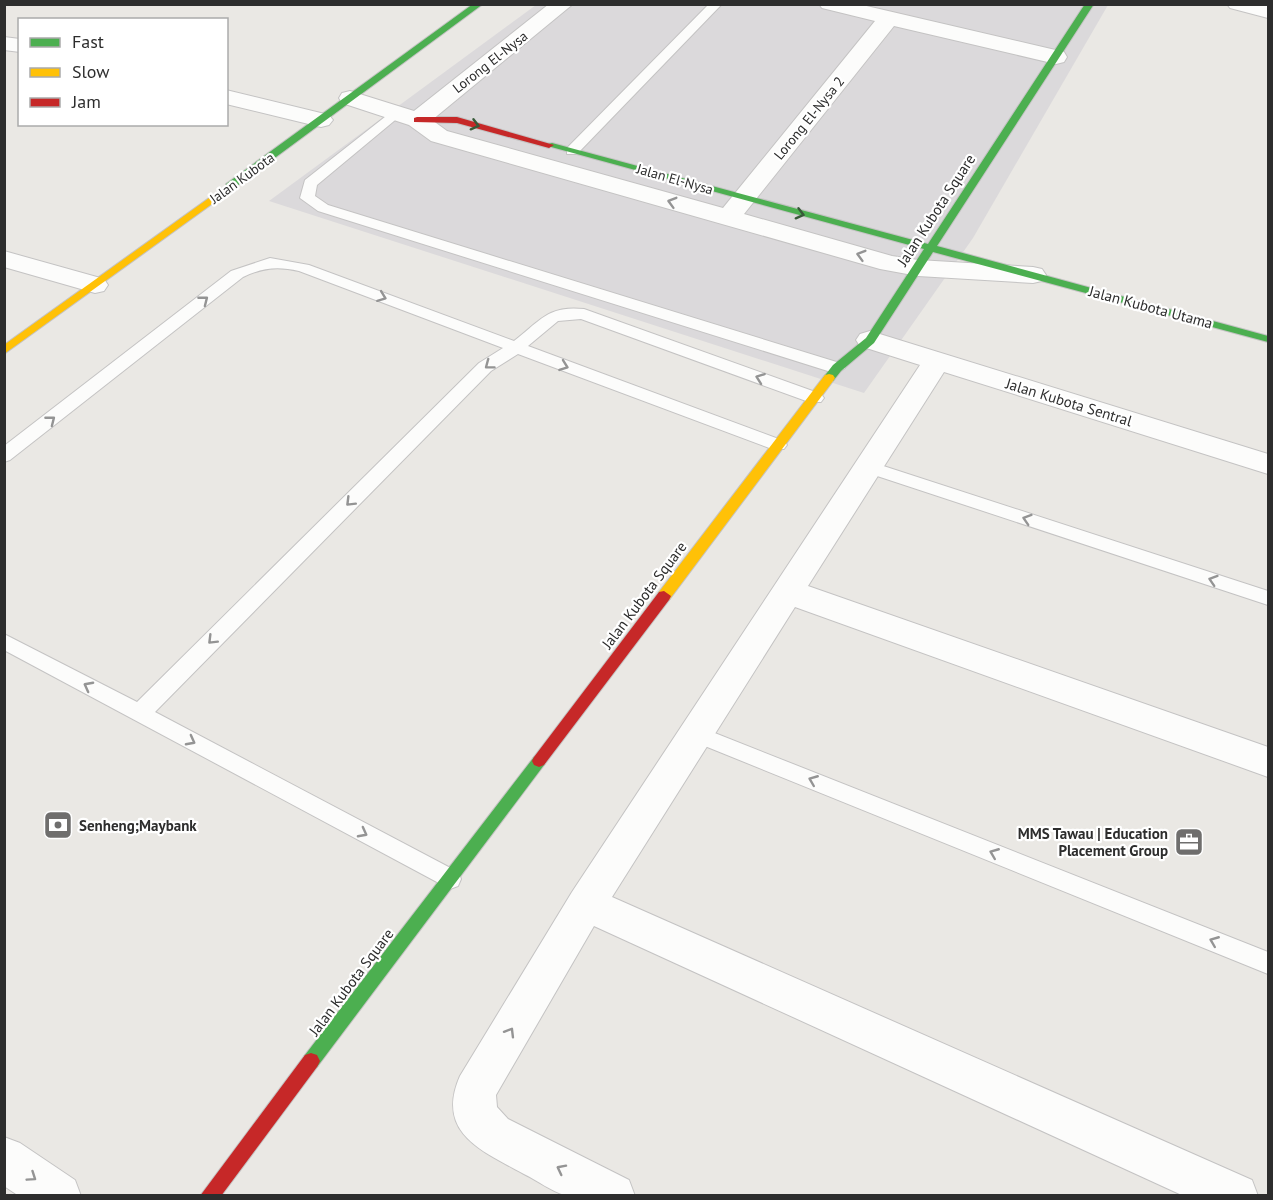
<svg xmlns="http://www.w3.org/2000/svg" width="1273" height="1200" viewBox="0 0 1273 1200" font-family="'PT Sans',sans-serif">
<rect width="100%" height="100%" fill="#eae8e4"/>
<!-- industrial -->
<path fill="#dbd9db" d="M536,5H1108L973,238L864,393L269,201Z"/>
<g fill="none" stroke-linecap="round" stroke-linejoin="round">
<!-- lane casing -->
<g stroke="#c4c3c3" stroke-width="2">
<path id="lane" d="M709,4H722L577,154H567V148Z
M395,109L402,113L400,116L317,185L315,196L328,205L843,364L845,368L837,373L831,372L318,211L300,198L305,180Z
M270,258L309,265L514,341C540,321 548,305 584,309L821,394L824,398L821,402H809L581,319L558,321L528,346L784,441L787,445L784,449H772L518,354L491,371L155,712L458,872L461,879L458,886L450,889L4,650V634L137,702L479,363L503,348L299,271C277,266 262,268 243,277L10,460L4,462V446L231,271Z
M868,461L1268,591V605L862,471L859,467Z
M697,726L1268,952V974L690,740L686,734L690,728Z"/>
</g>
<!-- street casing -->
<g stroke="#c4c3c3" stroke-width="2">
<path id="street" d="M549,4H573L432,120L447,131L723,208L875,21L822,8L819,4H858L1064,52L1067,57L1064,62L1056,64L894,26L744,214L892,256L918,260L1033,267L1042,269L1046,275L1042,281L1033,283L918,276L880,269L431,141L409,125L342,103L339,98L342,93L350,91L414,111Z
M1227,4L1268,6V18L1230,8Z
M4,37L20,39V52L4,50Z
M226,90L329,115L333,120L329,125L321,127L226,104Z
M4,251L104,279L108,285L104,291L95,293L4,267Z
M870,331L1268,454V474L944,372L808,586L1268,747V777L795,607L612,897L1252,1180L1258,1196H1184L594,926L496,1095L497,1107L508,1119L629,1180L635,1196C616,1196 583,1200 565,1195C552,1192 537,1180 524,1174C482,1151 435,1133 460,1076L572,892L920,365L860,346L856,340L860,334Z
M4,1137L20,1143L75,1180L81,1196H19L4,1186Z"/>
</g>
<!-- fast casing -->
<g stroke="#c4c3c3" stroke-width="2">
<path id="fast" d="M473,4H483L234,188H226V184Z
M1085,4H1094L937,246L1268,336V342L933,252L874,343L841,371L833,381H825L823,378L833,365L866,338L924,249L544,145L552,143L928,244Z
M539,755L544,757L546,761L544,765L317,1067L311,1069L305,1067L302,1061L305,1055L534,757Z"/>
</g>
<!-- slow casing -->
<g stroke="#c4c3c3" stroke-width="2">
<path id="slow" d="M230,183L235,186L234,188L4,354V345Z
M829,374L833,375L835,378L833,381L669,600H659L657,596L659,592L825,375Z"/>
</g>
<!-- jam casing -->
<g stroke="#c4c3c3" stroke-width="2">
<path id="jam" d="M417,117H457L554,145L549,148L457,123L414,122V118Z
M664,591L671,596L669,600L544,765L539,767L534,765L532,761L534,757L659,592Z
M311,1053L317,1055L320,1061L317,1067L221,1196H200L305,1055Z"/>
</g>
<!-- lane -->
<use href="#lane" fill="#fcfcfb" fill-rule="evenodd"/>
<!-- street -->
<use href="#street" fill="#fcfcfb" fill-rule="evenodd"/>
<!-- fast -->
<use href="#fast" fill="#4caf50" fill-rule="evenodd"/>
<!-- slow -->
<use href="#slow" fill="#ffc107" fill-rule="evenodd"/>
<!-- jam -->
<use href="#jam" fill="#c62828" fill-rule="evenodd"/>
</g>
<!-- one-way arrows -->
<defs><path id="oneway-chevron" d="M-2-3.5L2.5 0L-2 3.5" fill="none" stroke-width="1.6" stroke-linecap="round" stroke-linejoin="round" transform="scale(1.5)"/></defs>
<g stroke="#385a39">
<use href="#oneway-chevron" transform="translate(475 125) rotate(15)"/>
<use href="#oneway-chevron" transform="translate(800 214) rotate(15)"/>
</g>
<g stroke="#949494">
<use href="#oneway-chevron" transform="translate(672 202) rotate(-164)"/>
<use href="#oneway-chevron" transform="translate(861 255) rotate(-164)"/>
<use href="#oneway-chevron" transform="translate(382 297) rotate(21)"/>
<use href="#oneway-chevron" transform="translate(204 300) rotate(-38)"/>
<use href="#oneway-chevron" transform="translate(489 365) rotate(143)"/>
<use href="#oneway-chevron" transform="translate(564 366) rotate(20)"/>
<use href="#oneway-chevron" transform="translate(760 378) rotate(-160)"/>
<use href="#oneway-chevron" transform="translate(51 420) rotate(-38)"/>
<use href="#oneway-chevron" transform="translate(350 502) rotate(135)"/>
<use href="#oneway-chevron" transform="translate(1027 519) rotate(-162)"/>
<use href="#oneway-chevron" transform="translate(1213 580) rotate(-162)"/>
<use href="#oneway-chevron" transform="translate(212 640) rotate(135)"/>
<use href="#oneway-chevron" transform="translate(88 686) rotate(-152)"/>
<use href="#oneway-chevron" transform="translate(191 741) rotate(28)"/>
<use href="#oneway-chevron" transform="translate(813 780) rotate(-158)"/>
<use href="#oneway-chevron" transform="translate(363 833) rotate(28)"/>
<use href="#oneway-chevron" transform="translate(994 853) rotate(-158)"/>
<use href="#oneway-chevron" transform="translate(1214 941) rotate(-158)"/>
<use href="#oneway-chevron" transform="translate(510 1032) rotate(-59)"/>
<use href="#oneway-chevron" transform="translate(561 1169) rotate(-153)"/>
<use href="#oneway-chevron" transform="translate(32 1177) rotate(34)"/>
</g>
<!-- icons -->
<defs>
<g id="bank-square" transform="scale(1.5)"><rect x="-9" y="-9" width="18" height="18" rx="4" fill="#6f6e6d" stroke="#fff"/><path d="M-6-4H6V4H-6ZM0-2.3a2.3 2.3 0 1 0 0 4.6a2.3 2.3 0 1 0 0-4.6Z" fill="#fff"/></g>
<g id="office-square" transform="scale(1.5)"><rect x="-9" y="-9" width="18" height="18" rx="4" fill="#6f6e6d" stroke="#fff"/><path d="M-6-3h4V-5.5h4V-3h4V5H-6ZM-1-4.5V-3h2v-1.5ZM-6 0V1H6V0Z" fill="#fff"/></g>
</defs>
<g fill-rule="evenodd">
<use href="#bank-square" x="58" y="825"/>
<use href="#office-square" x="1189" y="842"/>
</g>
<g text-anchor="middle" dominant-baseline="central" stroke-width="4.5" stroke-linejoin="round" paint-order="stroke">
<!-- far-street labels -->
<g font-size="14" fill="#2d2d2d" stroke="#fff">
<text transform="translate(490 62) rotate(-38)">Lorong El-Nysa</text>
<text transform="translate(809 118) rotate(-51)">Lorong El-Nysa 2</text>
<text transform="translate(242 178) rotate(-36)">Jalan Kubota</text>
<text transform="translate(675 179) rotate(16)">Jalan El-Nysa</text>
</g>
<!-- street labels -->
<g font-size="15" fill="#2d2d2d" stroke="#fff">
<text transform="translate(936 210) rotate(-57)">Jalan Kubota Square</text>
<text transform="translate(1151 307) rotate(15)">Jalan Kubota Utama</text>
<text transform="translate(1069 402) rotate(17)">Jalan Kubota Sentral</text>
<text transform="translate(644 595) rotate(-53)">Jalan Kubota Square</text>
<text transform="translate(351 982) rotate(-53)">Jalan Kubota Square</text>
</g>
<!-- poi labels -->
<g font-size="15" font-weight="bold" fill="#2d2d2d" stroke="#fff" text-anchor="start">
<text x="79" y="825">Senheng;Maybank</text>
<text x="1168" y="833" text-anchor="end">MMS Tawau | Education<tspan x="1168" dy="17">Placement Group</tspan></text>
</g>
</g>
<!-- border -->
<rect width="1273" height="1200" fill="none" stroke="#2d2d2d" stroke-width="12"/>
<!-- legend -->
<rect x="18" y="18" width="210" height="108" fill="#ffffff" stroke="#ababab" stroke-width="1.5"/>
<rect x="30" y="38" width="30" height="9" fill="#4caf50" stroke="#ababab" stroke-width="1.5"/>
<text x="72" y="48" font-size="18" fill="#2d2d2d">Fast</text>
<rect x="30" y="68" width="30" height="9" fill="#ffc107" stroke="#ababab" stroke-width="1.5"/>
<text x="72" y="78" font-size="18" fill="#2d2d2d">Slow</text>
<rect x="30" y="98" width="30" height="9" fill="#c62828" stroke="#ababab" stroke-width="1.5"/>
<text x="72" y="108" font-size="18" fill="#2d2d2d">Jam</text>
</svg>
